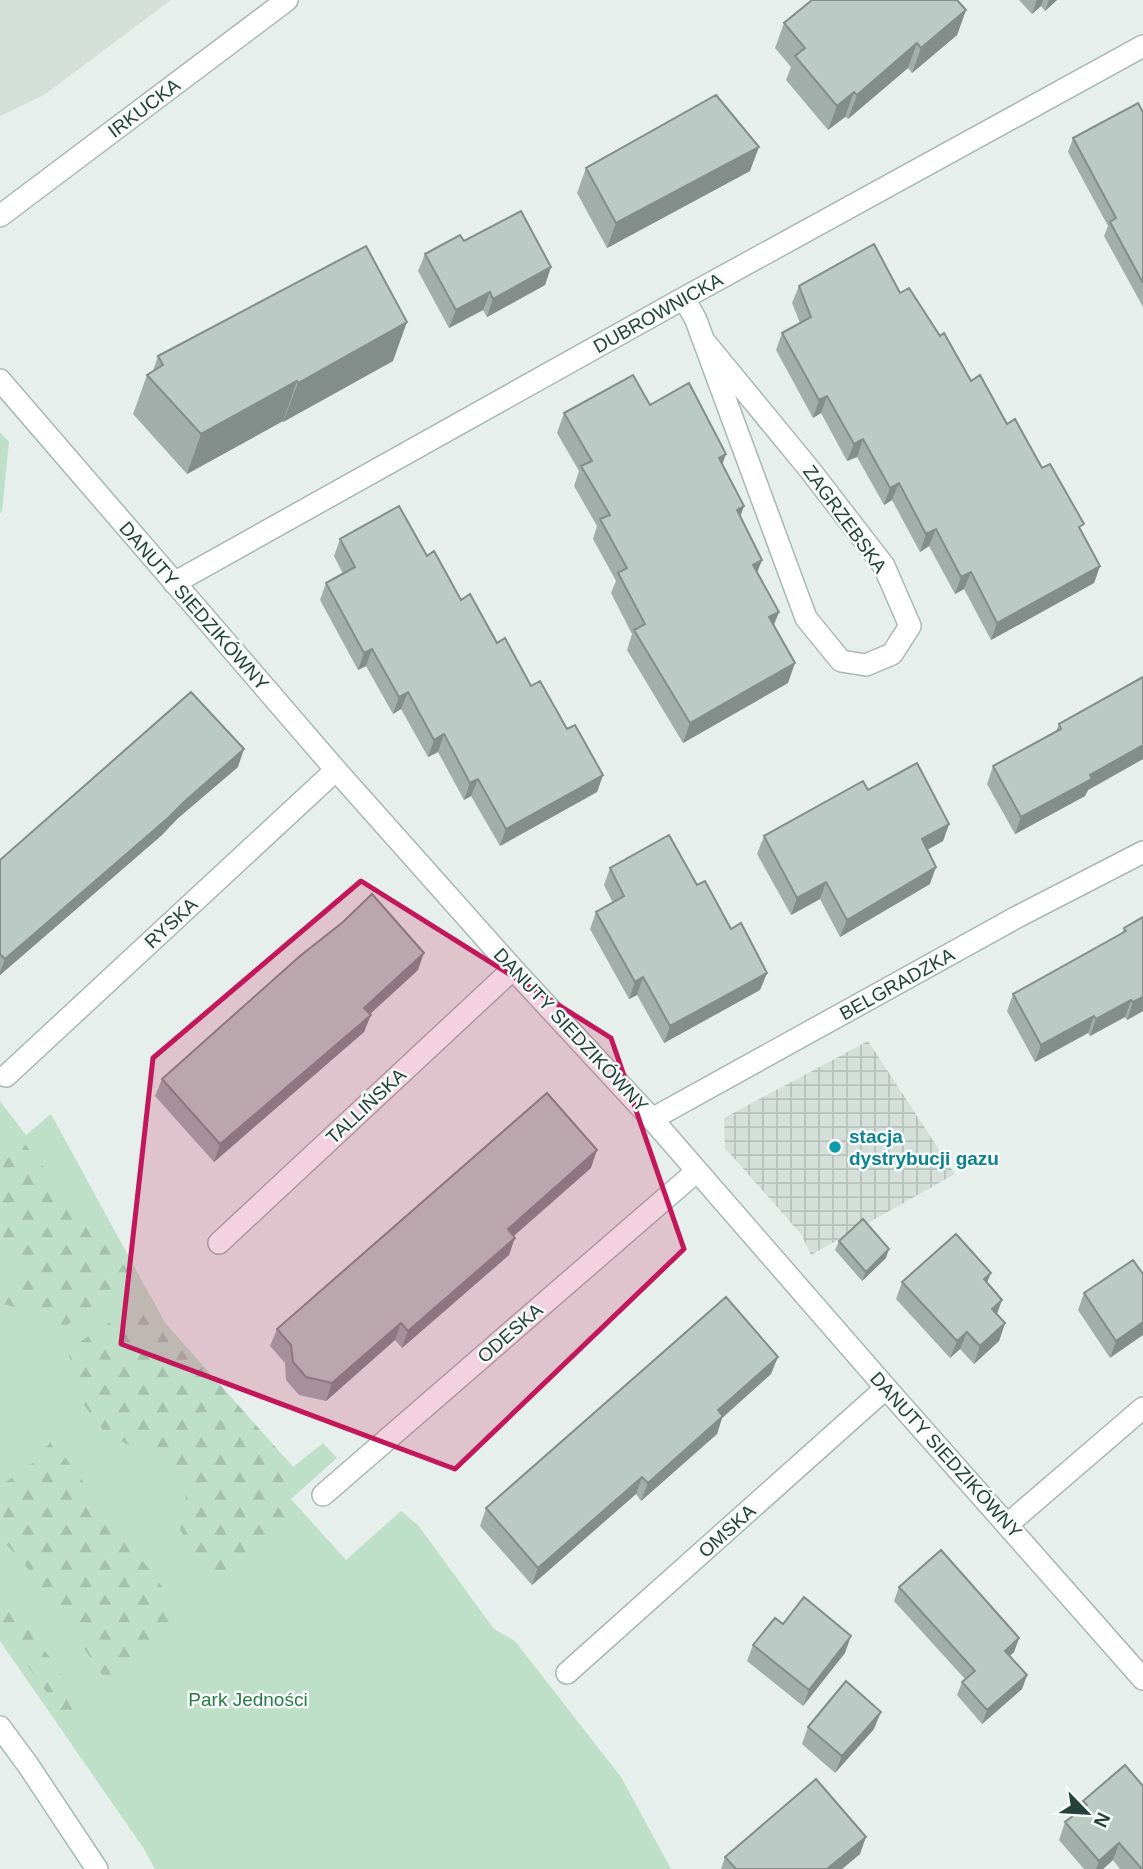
<svg xmlns="http://www.w3.org/2000/svg" width="1143" height="1869" viewBox="0 0 1143 1869" font-family="Arial,sans-serif">
<defs>
<pattern id="industrial-grid" width="8" height="8" patternUnits="userSpaceOnUse" patternTransform="scale(1.75)"><rect width="8" height="8" fill="#d4dfda"/><path d="M0 4h8M4 0v8" fill="none" stroke="#b6c1bc"/></pattern>
<pattern id="forest-firs" width="22" height="20" patternUnits="userSpaceOnUse" patternTransform="scale(1.75)"><rect width="22" height="20" fill="#bfe0c8"/><path d="M5 1l3.5 6h-7zM16 11l3.5 6h-7z" fill="#a4c1ad"/></pattern>
</defs>
<rect width="100%" height="100%" fill="#e6efeb"/>
<!-- built -->
<path fill="#d4dfda" d="M0,0H171L44,95L0,116Z"/>
<!-- industrial -->
<path fill="url(#industrial-grid)" d="M868,1041L955,1174L811,1255L801,1234L725,1148L724,1118Z"/>
<!-- green -->
<path fill="#bfe0c8" d="M0,432L9,442L2,511L0,514Z
M0,1101L26,1135L51,1114L165,1323L293,1467L323,1443L337,1458L291,1499L346,1560L401,1511L418,1525L494,1629L515,1641L621,1777L671,1869H155L144,1849L0,1641Z"/>
<!-- forest -->
<path fill="url(#forest-firs)" d="M24,1143L137,1281L62,1328L61,1321L4,1304L20,1273L7,1250L0,1243V1150Z
M150,1295L165,1323L294,1468L290,1499L301,1510L291,1527L228,1583L220,1574L209,1583L180,1529L187,1507L183,1484L159,1459L107,1435L79,1399L68,1350Z
M52,1440L182,1613L139,1650L107,1682L35,1577L0,1537V1486L34,1462Z
M0,1593L23,1619L83,1705L67,1721L0,1627Z"/>
<g fill="none" stroke-linecap="round" stroke-linejoin="round">
<!-- minor casing -->
<g stroke="#a8b8b2" stroke-width="24">
<path id="minor" d="M684,298L696,320L806,618L841,661L866,665L892,654L910,626L884,566L810,470L704,341
M0,380L336,770L513,969L652,1119L886,1388L1143,1679
M174,583L684,298L1143,46
M6,1076L336,770
M652,1119L1017,917L1143,852
M219,1243L513,969
M323,1495L697,1171
M1008,1524L1143,1408
M567,1673L886,1388
M0,1727L28,1765L97,1869"/>
</g>
<!-- tertiary casing -->
<g stroke="#a8b8b2" stroke-width="24">
<path id="tertiary" d="M0,216L287,0"/>
</g>
<!-- minor -->
<use href="#minor" stroke="#fff" stroke-width="21"/>
<!-- tertiary -->
<use href="#tertiary" stroke="#fff" stroke-width="21"/>
</g>
<!-- wall -->
<path fill="#a1aea9" d="M1019,0H1057L1045,11L1041,6L1032,14Z
M966,10L957,35L912,73L908,68L848,119L845,117L828,130L786,80L791,67L775,48L784,23Z
M1143,112V307L1104,236L1108,226L1068,152L1073,138Z
M586,168L750,171L607,248L577,193Z
M464,241L551,267L545,285L487,317L483,310L449,328L418,271L425,254Z
M799,286L900,293L940,336L971,381L1042,468L1081,532L1100,566L1094,583L991,640L964,589L955,594L929,546L920,552L892,500L884,505L857,457L847,461L821,413L813,418L776,350L782,333L800,323L792,303Z
M158,356L393,361L283,422V421L187,474L133,414L147,375L153,371Z
M650,405L722,465L740,517L762,560L757,572L779,612L774,625L788,683L683,743L627,650L632,634L611,593L616,581L593,539L597,526L574,486L579,471L557,433L564,413Z
M340,539L427,556L603,775L597,792L500,846L471,796L464,800L438,752L428,757L401,709L393,714L366,666L358,670L320,600L326,583L343,574L334,556Z
M1143,677V759L1088,790L1085,796L1015,834L987,784L993,766L1056,731L1059,724Z
M238,767L177,819L162,835L0,975V860Z
M868,790L949,824L943,841L927,850L930,884L840,937L820,899L791,915L757,854L764,836Z
M610,868L697,885L731,929L767,973L760,990L664,1043L637,995L629,999L590,929L596,912L613,903L604,885Z
M1143,917V1011L1127,1020L1125,1017L1090,1036L1088,1033L1035,1062L1007,1011L1013,994L1122,933L1124,928Z
M418,970L370,1014L364,1032L214,1162L155,1096L162,1079Z
M591,1168L514,1236L509,1255L402,1348L395,1340L326,1401L299,1395L286,1380L285,1363L270,1346L277,1329Z
M839,1241L886,1258L862,1281L835,1250Z
M1143,1274L1110,1358L1078,1310L1084,1293Z
M902,1282L987,1283L997,1315L1005,1323L999,1341L974,1364L960,1349L950,1358L896,1299Z
M771,1374L722,1418L717,1434L641,1501L636,1494L532,1585L480,1526L486,1508Z
M899,1587L1019,1638L1014,1652L1010,1656L1027,1675L1022,1689L982,1724L957,1695L962,1682L965,1679L894,1601Z
M783,1624L845,1653L803,1706L747,1661L753,1645Z
M808,1727L874,1729L835,1773L802,1744Z
M1083,1801L1143,1869H1120L1113,1860L1103,1869H1084L1059,1840L1065,1822L1080,1810Z
M860,1854L842,1869H721L725,1857Z"/>
<!-- shaded-wall -->
<path fill="#838d89" d="M1037,0H1043L1041,6L1032,14Z
M1049,0H1057L1045,11Z
M966,10L957,35L912,73L921,48Z
M917,43L908,68L848,119L857,95Z
M854,92L845,117L828,130L837,106Z
M759,147L750,171L607,248L616,223Z
M551,267L545,285L487,317L493,299Z
M490,292L483,310L449,328L456,310Z
M407,322L393,361L283,422L298,383Z
M297,381L283,421L187,474L201,434Z
M827,396L821,413L813,418L819,400Z
M863,439L857,457L847,461L854,444Z
M726,454L719,474V458Z
M899,483L892,500L884,505L890,488Z
M744,506L737,526V510Z
M936,529L929,546L920,552L926,534Z
M762,560L754,580L753,565Z
M1100,566L1094,583L991,640L997,623Z
M971,572L964,589L955,594L961,577Z
M779,612L771,631L769,617Z
M372,649L366,666L358,670L364,653Z
M795,663L788,683L683,743L690,723Z
M408,692L401,709L393,714L399,697Z
M444,734L438,752L428,757L434,740Z
M1143,745V759L1088,790L1085,796L1015,834L1021,817L1090,775Z
M244,749L238,767L177,819L162,835L0,975V972L5,959Z
M603,775L597,792L500,846L506,829Z
M478,779L471,796L464,800L470,783Z
M949,824L943,841L916,856L922,839Z
M936,867L930,884L840,937L847,920Z
M826,882L820,899L791,915L797,898Z
M424,953L418,970L358,1025L364,1008Z
M767,973L760,990L664,1043L670,1026Z
M643,977L637,995L629,999L635,982Z
M1143,997V1011L1127,1020L1133,1002Z
M1131,1000L1125,1017L1090,1036L1096,1019Z
M371,1015L364,1032L214,1162L220,1144Z
M1094,1016L1088,1033L1035,1062L1041,1045Z
M597,1150L591,1168L501,1247L508,1229Z
M515,1238L509,1255L402,1348L408,1331Z
M889,1249L886,1258L862,1281L866,1272Z
M991,1273L984,1290V1279Z
M1002,1300L996,1317L992,1309Z
M1143,1322V1335L1110,1358L1116,1341Z
M401,1323L395,1340L326,1401L332,1383Z
M1005,1323L999,1341L974,1364L980,1346Z
M967,1332L960,1349L950,1358L957,1341Z
M778,1357L771,1374L722,1418L717,1434L641,1501L648,1483L718,1410Z
M642,1477L636,1494L532,1585L538,1568Z
M851,1636L845,1653L803,1706L809,1690Z
M1019,1638L1014,1652L1000,1664L1005,1651Z
M1027,1675L1022,1689L982,1724L987,1710Z
M881,1712L874,1729L835,1773L842,1756Z
M866,1837L860,1854L842,1869H827Z
M1119,1843L1113,1860L1103,1869H1096L1099,1861Z"/>
<!-- building -->
<path fill="#bbcac4" stroke="#838d89" stroke-width="2" d="M812,0H957L966,10L921,48L917,43L857,95L854,92L837,106L795,56L805,48L784,23Z
M716,95L759,147L616,223L586,168Z
M1138,103L1143,112V283L1110,222L1116,218L1073,138Z
M521,211L551,267L493,299L490,292L456,310L425,254L460,235L464,241Z
M874,244L900,293L909,288L940,336L944,333L971,381L980,375L1007,424L1015,419L1042,468L1050,464L1084,524L1079,527L1100,566L997,623L971,572L961,577L936,529L926,534L899,483L890,488L863,439L854,444L827,396L819,400L782,333L811,317L799,286Z
M366,246L407,322L298,383L297,381L201,434L147,375L163,365L158,356Z
M633,375L650,405L689,383L726,454L719,458L744,506L737,510L762,560L753,565L779,612L769,617L795,663L690,723L634,630L645,624L618,573L627,568L600,519L610,515L581,466L592,461L564,413Z
M399,506L427,556L434,551L461,600L470,594L497,643L505,638L531,686L540,681L567,729L575,725L603,775L506,829L478,779L470,783L444,734L434,740L408,692L399,697L372,649L364,653L326,583L355,567L340,539Z
M1143,677V745L1090,775L1092,779L1021,817L993,766L1061,729L1059,724Z
M191,692L244,749L184,802L168,818L5,959L0,954V860Z
M917,763L949,824L922,839L936,867L847,920L826,882L797,898L764,836L863,781L868,790Z
M669,835L697,885L705,881L731,929L741,923L767,973L670,1026L643,977L635,982L596,912L624,896L610,868Z
M372,894L424,953L364,1008L371,1015L220,1144L162,1079L300,956L343,922Z
M1143,917V997L1133,1002L1131,1000L1096,1019L1094,1016L1041,1045L1013,994L1126,931L1124,928Z
M547,1093L597,1150L508,1229L515,1238L408,1331L401,1323L332,1383L306,1377L293,1362L291,1345L277,1329Z
M863,1219L889,1249L866,1272L839,1241Z
M956,1234L991,1273L984,1279L1002,1300L992,1309L1005,1323L980,1346L967,1332L957,1341L902,1282Z
M1133,1260L1143,1274V1322L1116,1341L1084,1293Z
M726,1297L778,1357L718,1410L723,1416L648,1483L642,1477L538,1568L486,1508Z
M941,1550L1019,1638L1005,1651L1027,1675L987,1710L962,1682L975,1671L899,1587Z
M804,1597L851,1636L809,1690L753,1645L775,1618L783,1624Z
M846,1681L881,1712L842,1756L808,1727Z
M1125,1765L1143,1786V1869H1142L1119,1843L1099,1861L1065,1822L1087,1805L1083,1801Z
M816,1779L866,1837L827,1869H736L725,1857Z"/>
<!-- marked area -->
<path fill="#c2185b" fill-opacity="0.2" stroke="#c2185b" stroke-width="5" stroke-linejoin="round" d="M361,881L611,1038L684,1249L455,1469L121,1344L153,1058Z"/>
<!-- markers -->
<circle fill="#0f9aa8" stroke="#f7fbf9" stroke-width="2.5" cx="835" cy="1147" r="7"/>
<g text-anchor="middle" dominant-baseline="central" stroke-width="5" stroke-linejoin="round" paint-order="stroke">
<!-- street labels -->
<g font-size="19" fill="#24423a" stroke="#f7fbf9">
<text transform="translate(144 108) rotate(-37)">IRKUCKA</text>
<text transform="translate(658 313) rotate(-29)">DUBROWNICKA</text>
<text transform="translate(845 519) rotate(54)">ZAGRZEBSKA</text>
<text transform="translate(194 606) rotate(49)">DANUTY SIEDZIKÓWNY</text>
<text transform="translate(171 923) rotate(-43)">RYSKA</text>
<text transform="translate(897 984) rotate(-29)">BELGRADZKA</text>
<text transform="translate(571 1030) rotate(47)">DANUTY SIEDZIKÓWNY</text>
<text transform="translate(366 1106) rotate(-43)">TALLIŃSKA</text>
<text transform="translate(510 1333) rotate(-41)">ODESKA</text>
<text transform="translate(946 1455) rotate(48)">DANUTY SIEDZIKÓWNY</text>
<text transform="translate(727 1531) rotate(-42)">OMSKA</text>
</g>
<!-- culture labels -->
<g font-size="19" font-weight="bold" fill="#0d838f" stroke="#f7fbf9" text-anchor="start">
<text x="849" y="1136">stacja<tspan x="849" dy="22">dystrybucji gazu</tspan></text>
</g>
<!-- park labels -->
<g font-size="19" fill="#2d7a4b" stroke="#f7fbf9">
<text x="248" y="1699">Park Jedności</text>
</g>
</g>
<!-- north arrow -->
<g transform="translate(1087 1813) rotate(115)" stroke="#f7fbf9" stroke-width="5" paint-order="stroke">
<path d="M0-5L12 26L0 18L-12 26Z" fill="#24423a"/>
<text y="-10" font-size="19" font-weight="bold" text-anchor="middle" fill="#24423a">N</text>
</g>
</svg>
